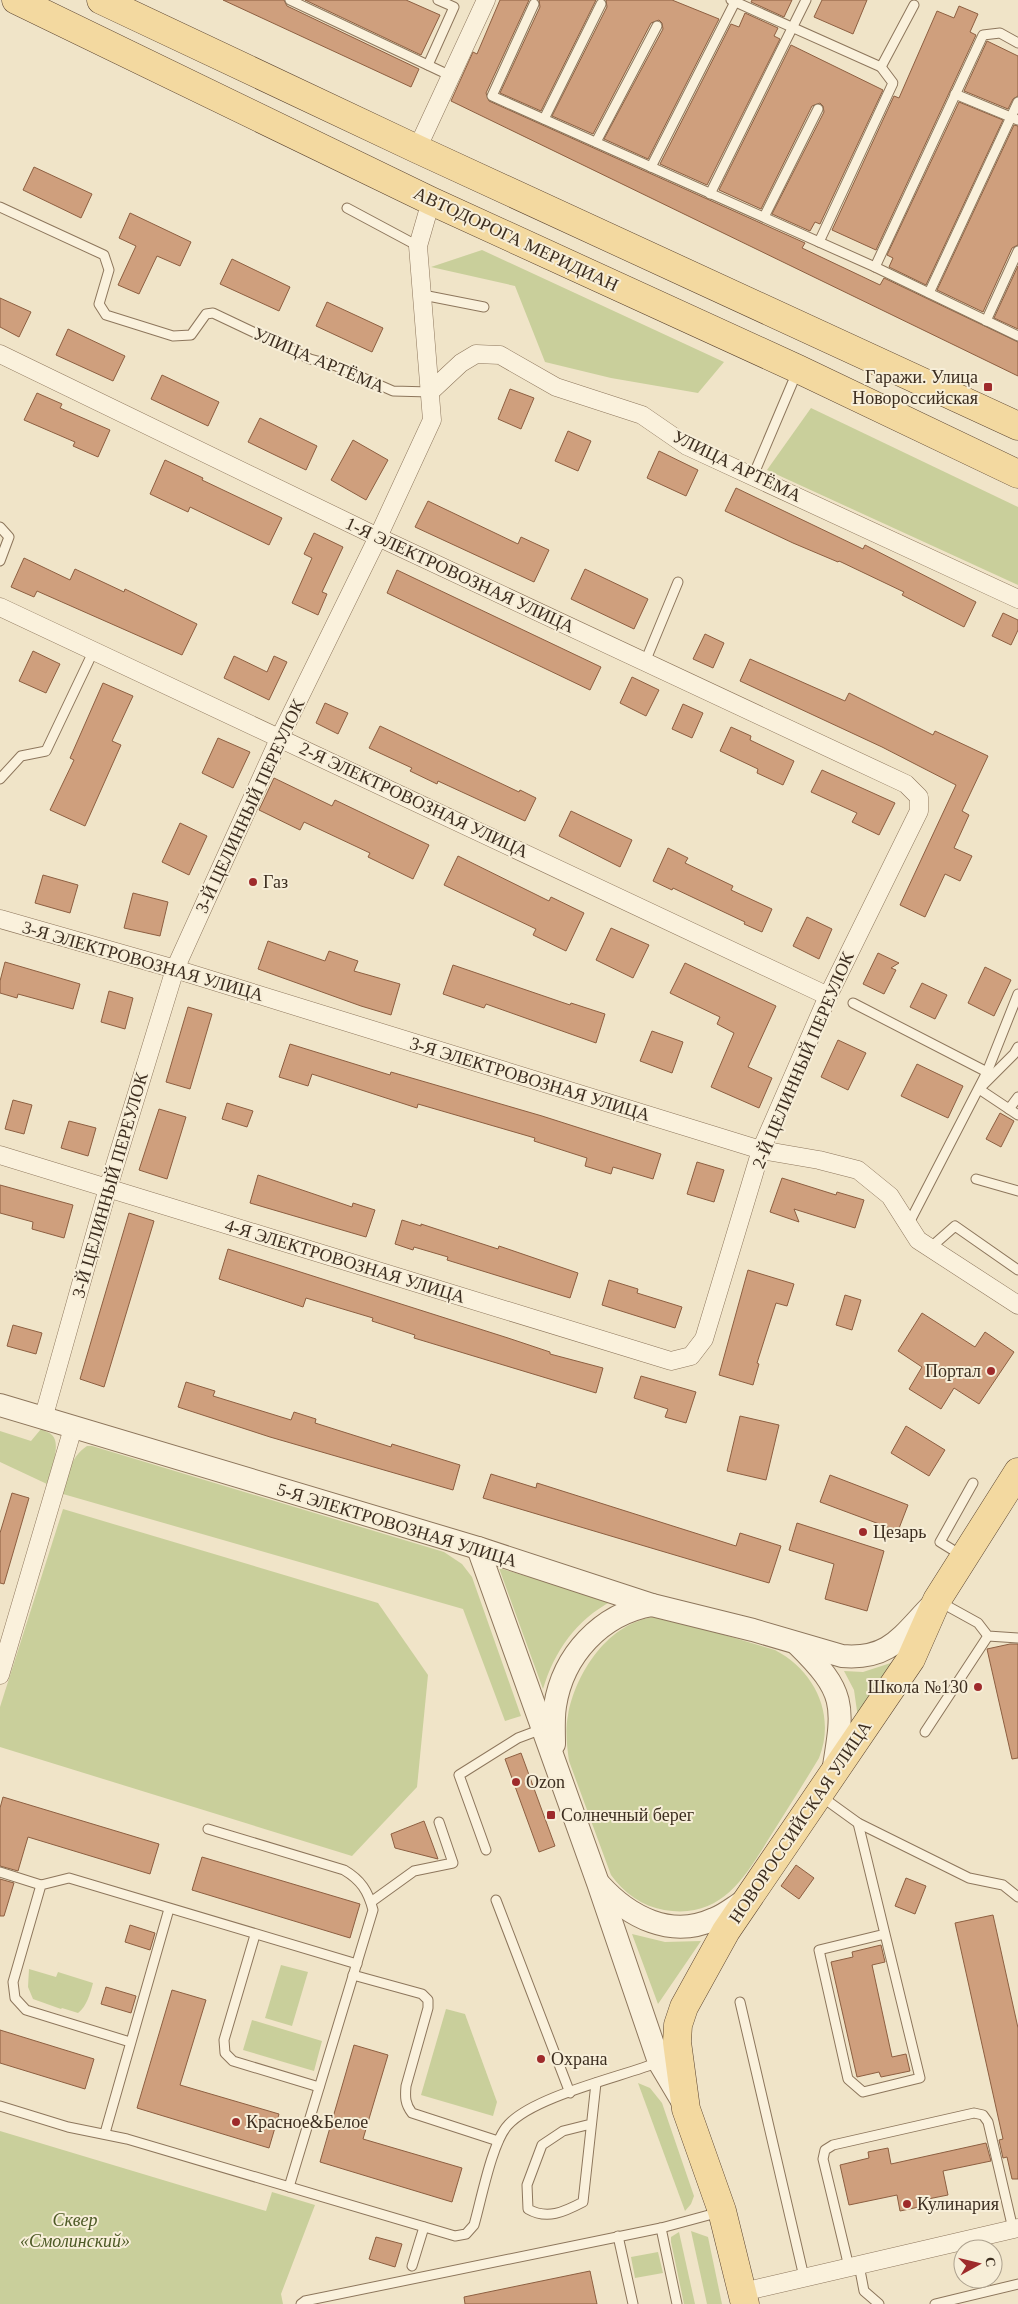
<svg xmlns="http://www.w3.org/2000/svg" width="1018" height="2304" font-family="Georgia,serif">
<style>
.green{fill:#c9cf9b}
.building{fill:#cf9f7d;stroke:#8d5f41}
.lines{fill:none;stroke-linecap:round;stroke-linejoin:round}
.service-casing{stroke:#8d765c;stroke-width:11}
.minor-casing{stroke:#8d765c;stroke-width:19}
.tertiary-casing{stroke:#8d765c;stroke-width:24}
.primary-casing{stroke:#5b4430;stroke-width:29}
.service{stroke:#faf1dc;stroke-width:9}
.minor{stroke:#faf1dc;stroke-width:18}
.tertiary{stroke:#faf1dc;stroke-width:22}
.primary{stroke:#f3d9a0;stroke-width:28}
.poi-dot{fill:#9e2a2b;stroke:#f7eed8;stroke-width:2}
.labels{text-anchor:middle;stroke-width:4;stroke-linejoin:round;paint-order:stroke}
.street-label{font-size:18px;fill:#3d2e20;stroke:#f7eed8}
.poi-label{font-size:18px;fill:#3d2e20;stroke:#f7eed8;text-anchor:start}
.park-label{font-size:18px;font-style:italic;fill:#4d5a26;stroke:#f7eed8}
</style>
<rect width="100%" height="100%" fill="#f0e4c8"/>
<g class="green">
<path d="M482,250L724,362L698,393L611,378L545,362L515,286L431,267Z"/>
<path d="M811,408L1018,507V585L767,470Z"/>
<path d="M41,1429C44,1431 49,1432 52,1435C62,1444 50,1473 47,1484L0,1462V1431L31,1441Z"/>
<path d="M87,1446H92L444,1552L462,1564L472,1577L521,1716L505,1721L463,1609L63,1494C68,1475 70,1457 87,1446Z"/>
<path d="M63,1509L378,1603L428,1675L417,1787L352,1856L0,1747V1707Z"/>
<path d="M499,1568L612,1601C577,1619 554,1651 543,1689Z"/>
<path d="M655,1617L671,1619L775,1650C815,1671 836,1715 819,1758C804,1783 788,1808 773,1832C746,1875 723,1920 664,1910C642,1906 624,1893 611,1875L569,1761C567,1746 565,1730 568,1715C576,1672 609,1622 655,1617Z"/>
<path d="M897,1661L858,1718L854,1690L844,1671L863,1672Z"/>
<path d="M632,1934L665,1942L701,1941L658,2004Z"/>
<path d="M281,1965L308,1972L292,2026L265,2018Z"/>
<path d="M29,1969L56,1977L58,1972L93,1983C90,1994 87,2006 78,2013L62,2008L61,2009L33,1999L28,1987Z"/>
<path d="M446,2009L465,2014L497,2102L493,2116L421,2095Z"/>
<path d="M252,2020L322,2041L314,2071L243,2050Z"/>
<path d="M638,2083L650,2088L662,2103L694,2196L691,2204L685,2211Z"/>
<path d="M0,2131L266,2211L272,2192L315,2205L281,2294L283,2304H0Z"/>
<path d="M691,2231L708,2237L722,2304H707Z"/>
<path d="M679,2232L695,2304H684L671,2242V2237Z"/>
<path d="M658,2252L663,2273L635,2278L631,2257Z"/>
</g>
<g class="building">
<path d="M223,0H284L287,6L419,69L411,87Z"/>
<path d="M305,0H406L440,15L421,55Z"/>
<path d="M500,0H529L486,93L489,101L805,243L802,248L880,285L884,278L1018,342V376L451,101L473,52L477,54Z"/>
<path d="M539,0H596L541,111L500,93L540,7Z"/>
<path d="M606,0H672L719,19L648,159L604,139L663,29L662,23L659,20L651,23L593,134L552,116L607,7Z"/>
<path d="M752,0H792L784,17L751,2Z"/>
<path d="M822,0H867L853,34L814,17Z"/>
<path d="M959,6L978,14L970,32L976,35L876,250L832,230L894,96L899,98L937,11L954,18Z"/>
<path d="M745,13L778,28L774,36L780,39L707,185L660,164L731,24L739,27Z"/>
<path d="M987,41L1018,56V96L1013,99L1008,109L964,91Z"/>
<path d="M791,45L883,90L820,224L815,222L810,231L772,214L824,112L823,106L820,103L812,106L761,209L719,190Z"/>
<path d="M959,102L1003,120L926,285L889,267L893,258L887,255Z"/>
<path d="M1014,125L1018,126V245L1012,248L983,312L937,290Z"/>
<path d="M34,167L92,194L81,218L23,190Z"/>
<path d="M130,213L191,242L180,266L157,256L139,294L118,285L136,246L119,238Z"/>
<path d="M232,259L290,287L279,311L220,284Z"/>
<path d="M1018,266V329L994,318Z"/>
<path d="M0,298L31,312L19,337L0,327Z"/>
<path d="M327,302L383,328L372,352L316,326Z"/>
<path d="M68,329L125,356L113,381L56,355Z"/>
<path d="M162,375L219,402L208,426L151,399Z"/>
<path d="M510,389L534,398L521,429L498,419Z"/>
<path d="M37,393L62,404L60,408L110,430L98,457L73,446L75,442L24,420Z"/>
<path d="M260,418L317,446L306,470L248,442Z"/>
<path d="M568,431L591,441L578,471L555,461Z"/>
<path d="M353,440L388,460L366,500L331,480Z"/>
<path d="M659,451L698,470L686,496L647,478Z"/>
<path d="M165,460L203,478L202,480L282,518L269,545L190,507L188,512L150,494Z"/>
<path d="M736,488L863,549L865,545L976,602L964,627L902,595L904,592L839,561L838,562L793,543L725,511Z"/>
<path d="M428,501L518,544L521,537L549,550L534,582L415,527Z"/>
<path d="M314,533L343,547L322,592L327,594L318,615L292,603L312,558L304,554Z"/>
<path d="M24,558L70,580L75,569L124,592L125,589L197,624L182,655L37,591L34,597L11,587Z"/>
<path d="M585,569L648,599L634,629L571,599Z"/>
<path d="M397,570L601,667L590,690L387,593Z"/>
<path d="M1003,613L1018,620V630L1011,645L992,636Z"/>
<path d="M705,634L724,643L713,668L693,659Z"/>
<path d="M33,651L60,664L46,693L19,681Z"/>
<path d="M234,656L267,672L274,656L287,662L269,700L224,678Z"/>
<path d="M750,659L845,701L849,693L933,735L935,731L988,756L962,811L969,815L954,848L972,856L960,881L945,874L925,917L900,905L956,785L882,747L740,681Z"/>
<path d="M632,677L659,690L646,716L620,703Z"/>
<path d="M103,683L133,696L112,741L121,745L85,826L50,810L74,760L70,758Z"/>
<path d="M325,703L348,713L338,734L316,723Z"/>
<path d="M683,704L703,713L692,738L672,729Z"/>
<path d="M380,726L519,792L520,790L536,798L525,821L438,781L437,784L410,771L412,768L369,748Z"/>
<path d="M731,727L751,736L750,740L794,761L783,785L757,773L758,769L720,751Z"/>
<path d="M218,738L250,752L233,788L202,773Z"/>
<path d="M822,770L895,803L879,835L852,822L857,813L811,792Z"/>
<path d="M274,778L332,806L335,800L429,845L413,879L368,857L370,853L304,822L300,830L259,810Z"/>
<path d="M571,811L632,840L620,867L559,836Z"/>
<path d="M180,823L207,836L189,875L162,862Z"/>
<path d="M668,848L688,858L685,863L733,886L731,890L772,909L762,932L744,924L745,922L673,888L672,890L653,881Z"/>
<path d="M458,856L549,901L551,897L584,913L566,951L533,935L536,929L444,885Z"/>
<path d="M43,875L78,885L70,913L35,903Z"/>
<path d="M133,893L168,902L160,936L124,928Z"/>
<path d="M807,917L832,929L819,959L793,946Z"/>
<path d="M611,928L649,945L633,978L596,960Z"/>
<path d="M268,941L325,961L329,951L358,961L354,971L400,984L391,1015L361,1006L258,969Z"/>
<path d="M878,953L899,963L891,968L896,970L884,994L863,984Z"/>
<path d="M5,962L80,984L73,1009L18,994L17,998L0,993V981Z"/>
<path d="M685,963L776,1006L748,1067L772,1078L759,1108L711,1087L734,1033L717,1024L720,1017L670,993Z"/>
<path d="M453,965L570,1005L571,1003L605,1014L596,1043L486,1004L484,1008L443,994Z"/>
<path d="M985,967L1011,980L994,1016L968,1003Z"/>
<path d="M922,983L947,995L935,1019L910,1007Z"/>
<path d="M109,991L133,998L125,1029L101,1022Z"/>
<path d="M188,1007L212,1014L190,1089L166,1082Z"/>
<path d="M652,1031L683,1042L672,1073L640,1061Z"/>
<path d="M838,1040L866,1053L848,1090L821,1077Z"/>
<path d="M290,1044L390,1075L391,1072L542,1116L661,1154L653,1179L613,1167L611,1174L585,1166L587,1158L534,1141L535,1138L418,1104L417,1108L312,1074L308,1086L279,1077Z"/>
<path d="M917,1064L963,1086L948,1118L901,1096Z"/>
<path d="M13,1100L32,1105L24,1134L5,1129Z"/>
<path d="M227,1103L253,1111L247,1127L222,1119Z"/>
<path d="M159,1109L186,1117L167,1179L139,1170Z"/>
<path d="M1000,1113L1014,1121L1001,1147L986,1139Z"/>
<path d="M69,1121L96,1128L88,1156L61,1148Z"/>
<path d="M697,1162L724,1170L714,1202L687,1194Z"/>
<path d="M258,1175L352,1207L353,1203L375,1210L366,1237L250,1203Z"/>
<path d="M782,1178L836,1195L837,1192L864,1200L855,1228L794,1209L799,1222L770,1212Z"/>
<path d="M0,1185L73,1205L64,1238L32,1229L33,1222L0,1213Z"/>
<path d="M129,1213L154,1221L104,1387L80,1379Z"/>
<path d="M402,1220L421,1226V1224L498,1249L499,1246L578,1273L570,1298L447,1260L448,1257L414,1247L413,1250L395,1244Z"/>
<path d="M228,1249L508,1338L550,1352V1354L603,1368L596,1393L414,1338L415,1335L372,1321L373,1318L306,1298L303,1307L219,1279Z"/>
<path d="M748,1270L794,1284L787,1306L776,1303L757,1363L759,1364L753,1385L719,1375Z"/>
<path d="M609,1280L638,1289L637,1293L682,1307L675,1328L602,1305Z"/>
<path d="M845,1295L861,1300L852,1330L836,1325Z"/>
<path d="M922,1313L975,1347L985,1332L1014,1352L979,1404L954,1388L941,1409L909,1389L922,1367L898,1351Z"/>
<path d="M13,1325L42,1333L36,1354L7,1346Z"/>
<path d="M641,1376L696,1392L686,1423L665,1417L668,1409L634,1398Z"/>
<path d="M186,1382L215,1391L213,1396L291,1420L294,1412L316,1419L315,1423L391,1447L392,1444L460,1465L453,1490L270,1437L178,1407Z"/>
<path d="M740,1416L779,1425L766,1480L727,1471Z"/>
<path d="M906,1426L945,1450L929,1476L891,1453Z"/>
<path d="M491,1474L536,1488L537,1483L736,1546L740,1533L781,1546L769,1583L483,1498Z"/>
<path d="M830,1475L908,1505L898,1531L820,1502Z"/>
<path d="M12,1493L29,1498L4,1584L0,1583V1533Z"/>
<path d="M797,1523L884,1551L867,1611L825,1599L834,1564L789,1550Z"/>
<path d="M1010,1644H1018V1758L1012,1759L987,1649Z"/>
<path d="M521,1753L555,1846L539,1852L505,1759Z"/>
<path d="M3,1797L159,1844L150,1874L28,1837L18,1871L0,1866V1808Z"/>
<path d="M424,1821L438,1859L395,1848L391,1834Z"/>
<path d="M202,1857L360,1904L350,1938L192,1890Z"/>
<path d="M796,1865L814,1878L799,1899L781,1886Z"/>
<path d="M906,1878L926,1886L915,1914L895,1906Z"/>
<path d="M0,1879L14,1883L4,1916H0Z"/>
<path d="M993,1915L1018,2028V2179H1012L1007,2157L1003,2158L999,2140L1003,2139L955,1923Z"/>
<path d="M130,1925L155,1933L150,1950L125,1942Z"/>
<path d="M881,1945L885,1962L872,1965L892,2057L906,2054L910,2071L881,2077L879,2072L857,2077L831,1962L853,1957L852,1952Z"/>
<path d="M106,1987L136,1996L131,2013L101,2004Z"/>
<path d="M172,1990L206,2000L180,2085L279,2114L269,2148L137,2108Z"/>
<path d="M0,2030L94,2059L85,2089L0,2063Z"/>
<path d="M354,2045L388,2055L363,2139L462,2168L452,2202L320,2162Z"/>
<path d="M986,2143L991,2161L943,2171L948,2195L918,2201L919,2207L900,2211L897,2195L849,2205L840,2165L869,2158L868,2152L888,2148L891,2164Z"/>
<path d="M376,2237L402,2244L395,2267L369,2259Z"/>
<path d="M590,2271L597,2304H465L464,2297Z"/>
</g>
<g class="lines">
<g class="service-casing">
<g id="service">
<path d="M290,0L451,76"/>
<path d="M731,0L881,67L914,5"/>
<path d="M534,4L492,96L875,267L1018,336"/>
<path d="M428,65L454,7L438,0"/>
<path d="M955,94L1018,120"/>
<path d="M544,119L601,4"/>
<path d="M596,142L657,26"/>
<path d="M651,167L736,0"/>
<path d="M710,194L806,0"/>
<path d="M0,207L104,255L109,270L99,304L106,315L173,336L191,335L206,314L213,313L310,359L336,366L393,391L430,392"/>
<path d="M347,208L418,246"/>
<path d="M764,217L818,109"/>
<path d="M819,242L893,83L881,67"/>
<path d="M875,267L983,35L1000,33L1018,43"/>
<path d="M929,293L1018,102"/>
<path d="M423,295L484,307"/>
<path d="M986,321L1018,251"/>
<path d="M753,476L797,372"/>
<path d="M0,527L9,537L0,561"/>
<path d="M645,662L678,582"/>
<path d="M0,779L21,756L46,751L94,650"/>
<path d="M853,1003L987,1072L908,1225"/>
<path d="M1018,1047L1014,1054L979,1089L1018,1115"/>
<path d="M987,1072L1018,994"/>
<path d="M1009,1109L1018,1097"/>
<path d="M976,1179L1018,1191"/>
<path d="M930,1248L955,1226L1018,1270"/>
<path d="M961,1555L940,1542L973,1483"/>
<path d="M940,1602L978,1623L988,1636L1018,1638"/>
<path d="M925,1732L988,1636"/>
<path d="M822,1797L858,1823L969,1878L1003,1885L1018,1897"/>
<path d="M858,1823L920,2078L863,2092L848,2079L819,1950L885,1934"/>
<path d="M208,1829L344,1870C361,1880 368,1891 373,1910L289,2187"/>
<path d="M486,1850L459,1775L518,1738L542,1729"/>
<path d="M0,1872L41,1885"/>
<path d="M496,1900L570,2093"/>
<path d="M371,1902L414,1871L453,1863L439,1822"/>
<path d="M255,1935L224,2040L225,2053L233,2061L319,2087"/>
<path d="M353,1975L422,1994L428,2000V2008L406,2086C405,2097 405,2104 412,2113L498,2141"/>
<path d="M740,2002L804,2277"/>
<path d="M130,2042L26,2010L15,1998L13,1982L41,1885L69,1878L357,1964"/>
<path d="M0,2106L68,2127L127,2139L455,2236L466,2234L474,2225C481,2201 492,2142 508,2125C534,2096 621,2077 659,2062"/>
<path d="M591,2124L563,2131L542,2145L527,2185L528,2209C547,2220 564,2212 583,2202L596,2083"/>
<path d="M105,2133L169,1909"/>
<path d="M661,2228L677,2304"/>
<path d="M618,2236L633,2304"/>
<path d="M859,2265L864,2291L879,2304"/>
<path d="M412,2266L424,2227"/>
<path d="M849,2267L823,2159L825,2150L833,2145L974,2113L983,2115L988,2122L1013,2229"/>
<path d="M301,2304L305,2301L661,2228L720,2212"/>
<path d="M935,2304L1018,2284"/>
</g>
</g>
<g class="minor-casing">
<g id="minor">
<path d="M417,149L486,0"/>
<path d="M0,354L378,537L906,784L919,797V811L828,996L761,1150L704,1339L691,1356L671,1361L0,1155"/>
<path d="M430,392L461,363L476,354L500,355L556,387L642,415L687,446L1018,599"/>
<path d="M0,607L828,996"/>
<path d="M0,919L175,969L761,1150L819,1160L858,1170L890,1196L918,1240L1018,1305"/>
<path d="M43,1419L108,1188L175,969L280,737L378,537L432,420L418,246L431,201"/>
<path d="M0,1675L73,1428"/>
<path d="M743,2292L1018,2228"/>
</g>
</g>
<g class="tertiary-casing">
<g id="tertiary">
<path d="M0,1405L478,1548L652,1605L753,1630L842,1656C889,1660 901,1637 931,1606"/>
<path d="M478,1548L598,1883L659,2062L684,2104"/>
<path d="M797,1644C847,1693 844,1705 833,1772"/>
<path d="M554,1744C554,1732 553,1719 555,1706C563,1655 601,1614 652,1605"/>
<path d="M600,1885C629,1917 671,1939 714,1919C725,1915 734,1907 744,1901"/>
</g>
</g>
<g class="primary-casing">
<g id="primary">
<path d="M16,0L431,201L798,369L1018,474"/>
<path d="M101,0L417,149L1018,426"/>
<path d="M745,2304L722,2211L686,2109L677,2042L678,2025L684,2007L726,1931L911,1659L937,1600L1018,1472"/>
</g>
</g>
<use href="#service" class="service"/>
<use href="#minor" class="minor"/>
<use href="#tertiary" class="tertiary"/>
<use href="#primary" class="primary"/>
</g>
<g class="poi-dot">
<rect x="983" y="382" width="10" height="10" rx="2.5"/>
<circle cx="253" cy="882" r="5"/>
<circle cx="991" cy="1371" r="5"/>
<circle cx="863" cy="1532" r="5"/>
<circle cx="978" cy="1687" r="5"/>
<circle cx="516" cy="1782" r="5"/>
<rect x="546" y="1810" width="10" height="10" rx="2.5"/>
<circle cx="541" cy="2059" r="5"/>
<circle cx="236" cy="2122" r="5"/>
<circle cx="907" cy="2204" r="5"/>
</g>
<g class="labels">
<g class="street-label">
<text transform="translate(516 239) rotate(25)" y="6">АВТОДОРОГА МЕРИДИАН</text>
<text transform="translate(319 360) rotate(23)" y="6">УЛИЦА АРТЁМА</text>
<text transform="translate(737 466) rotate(26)" y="6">УЛИЦА АРТЁМА</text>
<text transform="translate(460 575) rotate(25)" y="6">1-Я ЭЛЕКТРОВОЗНАЯ УЛИЦА</text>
<text transform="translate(414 800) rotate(25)" y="6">2-Я ЭЛЕКТРОВОЗНАЯ УЛИЦА</text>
<text transform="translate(250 806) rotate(-65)" y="6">3-Й ЦЕЛИННЫЙ ПЕРЕУЛОК</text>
<text transform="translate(143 961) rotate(16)" y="6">3-Я ЭЛЕКТРОВОЗНАЯ УЛИЦА</text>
<text transform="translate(803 1060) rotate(-67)" y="6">2-Й ЦЕЛИННЫЙ ПЕРЕУЛОК</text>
<text transform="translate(530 1079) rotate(17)" y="6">3-Я ЭЛЕКТРОВОЗНАЯ УЛИЦА</text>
<text transform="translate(110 1185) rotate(-74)" y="6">3-Й ЦЕЛИННЫЙ ПЕРЕУЛОК</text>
<text transform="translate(345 1261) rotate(17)" y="6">4-Я ЭЛЕКТРОВОЗНАЯ УЛИЦА</text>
<text transform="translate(397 1525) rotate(17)" y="6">5-Я ЭЛЕКТРОВОЗНАЯ УЛИЦА</text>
<text transform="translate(800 1822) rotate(-56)" y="6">НОВОРОССИЙСКАЯ УЛИЦА</text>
</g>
<g class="poi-label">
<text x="978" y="383" text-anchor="end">Гаражи. Улица<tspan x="978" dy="21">Новороссийская</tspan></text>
<text x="263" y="888">Газ</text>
<text x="981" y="1377" text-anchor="end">Портал</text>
<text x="873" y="1538">Цезарь</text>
<text x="968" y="1693" text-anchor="end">Школа №130</text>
<text x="526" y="1788">Ozon</text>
<text x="561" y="1821">Солнечный берег</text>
<text x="551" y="2065">Охрана</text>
<text x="246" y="2128">Красное&amp;Белое</text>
<text x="917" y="2210">Кулинария</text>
</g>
<g class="park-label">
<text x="75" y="2226">Сквер<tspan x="75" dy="21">«Смолинский»</tspan></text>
</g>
</g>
<g transform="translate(978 2264) rotate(82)"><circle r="24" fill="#f7eed8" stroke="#ada18e"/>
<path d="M0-4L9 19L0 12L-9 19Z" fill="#9e2a2b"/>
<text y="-8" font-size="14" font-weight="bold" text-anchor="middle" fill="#3d2e20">С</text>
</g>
</svg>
